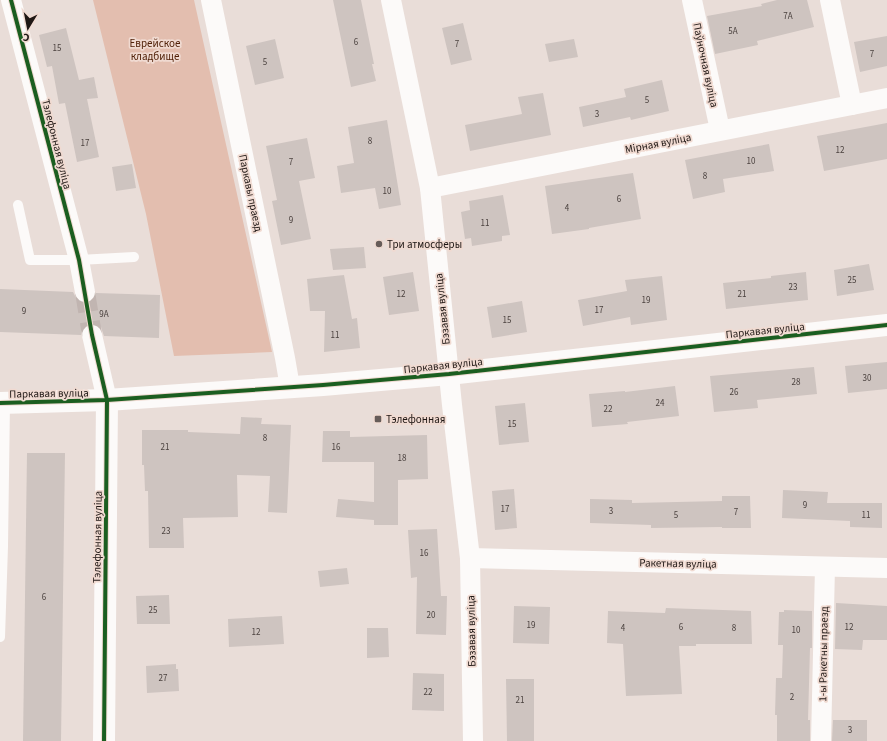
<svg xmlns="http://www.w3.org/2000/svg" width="887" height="741" font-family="'Source Sans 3',sans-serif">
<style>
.green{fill:#e3beaf}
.building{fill:#cec4c0}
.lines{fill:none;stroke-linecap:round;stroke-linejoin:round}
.street-tunnel{stroke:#c1b5b1;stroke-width:20;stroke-dasharray:20 10;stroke-linecap:butt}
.lane{stroke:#fcfaf9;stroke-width:10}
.street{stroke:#fcfaf9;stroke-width:20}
.secondary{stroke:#fcfaf9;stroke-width:22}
.cycleway-casing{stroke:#f0dad1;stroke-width:6}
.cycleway{stroke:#1b5e20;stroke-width:4}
.poi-dot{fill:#665c59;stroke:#f0dad1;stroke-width:1.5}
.labels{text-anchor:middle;stroke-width:3.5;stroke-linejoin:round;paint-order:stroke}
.number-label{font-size:9px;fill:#4b423f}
.park-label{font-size:11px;fill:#512108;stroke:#f0dad1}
.street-label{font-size:11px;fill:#1f1714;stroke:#f0dad1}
.poi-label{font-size:11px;fill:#1f1714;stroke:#f0dad1;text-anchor:start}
</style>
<rect width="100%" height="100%" fill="#e9ddd8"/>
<path class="green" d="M93,0H194L272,352L174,356L146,214Z"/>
<g class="building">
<path d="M333,0H361L374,64H372L376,81L351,87Z"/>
<path d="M777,0H807L814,27L757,41L758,45L715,54L707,16L762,6L761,4Z"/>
<path d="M463,23L472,60L451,65L442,28Z"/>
<path d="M66,28L79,80L94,77L98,98L87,99L99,157L77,162L65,103L59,104L52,66L47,67L39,35Z"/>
<path d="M887,36V66L860,72L854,42Z"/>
<path d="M275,39L284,78L255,85L246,46Z"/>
<path d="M574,39L578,57L549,62L545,44Z"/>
<path d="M662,80L669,111L631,120L630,117L583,127L579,107L626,97L624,89Z"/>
<path d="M543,93L551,135L470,151L465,125L522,114L518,97Z"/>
<path d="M387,120L401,205L379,209L375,188L341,193L337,166L354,163L348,127Z"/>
<path d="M887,123V159L824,171L817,136Z"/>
<path d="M307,138L315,178L299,181L311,239L281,245L272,201L277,200L266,146Z"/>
<path d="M769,144L774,171L723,179L725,192L693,199L685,160Z"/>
<path d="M132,164L136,188L116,191L112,167Z"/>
<path d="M633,173L641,219L589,228V229L552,234L545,186Z"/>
<path d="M503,195L510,235L502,236V241L472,246L471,238L465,239L461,212L470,210L469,201Z"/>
<path d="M364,247L366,268L333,270L330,249Z"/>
<path d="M869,264L874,290L837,296L834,270Z"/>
<path d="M413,272L419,311L389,315L383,277Z"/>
<path d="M806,272L808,300L726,309L723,283L771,278V276Z"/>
<path d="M344,275L352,319L357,318L360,348L324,352L325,311H310L307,279Z"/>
<path d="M662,276L667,320L631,325L630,317L583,326L578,300L627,291L625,280Z"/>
<path d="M0,289L73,292L77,300L82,303H87L93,300L96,293L160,295L159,338L104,336L101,327L95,324H89L84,326L81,331V335L0,332Z"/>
<path d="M522,301L527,332L492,338L487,307Z"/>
<path d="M887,362V389L848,393L845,366Z"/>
<path d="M814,367L817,394L757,400L758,408L714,412L710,376Z"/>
<path d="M675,386L679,416L627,422L628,424L592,427L589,394L625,391V392Z"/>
<path d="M525,403L529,442L499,445L495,406Z"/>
<path d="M241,417L262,418L261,424L291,425L287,513L268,512L270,476L237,475L238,517L183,518L184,548H149L148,491H145L144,465H142V430H188V432L240,434Z"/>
<path d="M323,431H350V437L427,435L428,479L398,480V525H374V520L336,517L338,499L374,502V462H322Z"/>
<path d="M27,453H65L61,741H23Z"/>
<path d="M514,489L517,528L495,530L492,491Z"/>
<path d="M783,490L828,492L827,503H882V528L850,527V521L782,518Z"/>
<path d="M722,496H750L751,528H722V527L651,528V525L590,523V499L632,500V503L722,501Z"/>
<path d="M437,529L441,596H447L446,635L416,634L417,577L411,578L408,530Z"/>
<path d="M347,568L349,584L320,587L318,571Z"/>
<path d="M169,595L170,624H137L136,596Z"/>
<path d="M836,603L887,606V640H863L862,650L835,649Z"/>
<path d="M514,606L550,607L549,644L513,643Z"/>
<path d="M666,608L751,611L752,644H696V646H679L682,694L626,696L623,644L607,643L608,611L665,613Z"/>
<path d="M784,610L812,611V648H810L808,720H810V741H777V715H775L776,678H782L783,645H778L779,612H784Z"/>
<path d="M282,616L284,644L229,647L228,619Z"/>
<path d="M367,628H388L389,657L367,658Z"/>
<path d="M176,664V669H178L179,691L147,693L146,666Z"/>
<path d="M413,673L444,674V711L412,710Z"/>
<path d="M506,679H534V741H507Z"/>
<path d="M833,720H867V741H832Z"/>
</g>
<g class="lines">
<path class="street-tunnel" d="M85,292L92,335"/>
<g class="lane">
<path d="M18,205L30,260H79L134,257"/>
<path d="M0,637L3,546L5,403"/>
</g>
<g class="street">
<path d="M11,0L79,260L85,292"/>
<path d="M211,0L285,358L290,387"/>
<path d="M391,0L430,188L452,405L470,558L473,741"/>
<path d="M692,0L720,130"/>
<path d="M830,0L852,105"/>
<path d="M430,188L887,98"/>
<path d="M92,335L107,400"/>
<path d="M470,558L887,568"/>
<path d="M821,741L825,567"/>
</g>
<g class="secondary">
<path d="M0,403L107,400L323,385L449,374L887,325"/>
<path d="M104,741L107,400"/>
</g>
<g class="cycleway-casing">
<g id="cycleway">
<path d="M11,0L79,260L92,335L107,400L104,741"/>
<path d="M0,403L107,400L323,385L449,374L887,325"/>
</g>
</g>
<use href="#cycleway" class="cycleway"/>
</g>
<g class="poi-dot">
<circle cx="379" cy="244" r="4"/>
<rect x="374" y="415" width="8" height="8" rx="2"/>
</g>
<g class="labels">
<g class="number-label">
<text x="788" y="19">7А</text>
<text x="733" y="34">5А</text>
<text x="356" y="45">6</text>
<text x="457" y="47">7</text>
<text x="57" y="51">15</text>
<text x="872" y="57">7</text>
<text x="265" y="65">5</text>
<text x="647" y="103">5</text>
<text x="597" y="117">3</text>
<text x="370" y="144">8</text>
<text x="85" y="146">17</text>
<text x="840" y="153">12</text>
<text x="751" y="164">10</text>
<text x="291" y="165">7</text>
<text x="705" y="179">8</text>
<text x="387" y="194">10</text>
<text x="619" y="202">6</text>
<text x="567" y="211">4</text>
<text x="291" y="223">9</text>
<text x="485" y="226">11</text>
<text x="852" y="283">25</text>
<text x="793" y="290">23</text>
<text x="401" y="297">12</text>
<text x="742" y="297">21</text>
<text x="646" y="303">19</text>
<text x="599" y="313">17</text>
<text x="24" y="314">9</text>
<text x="104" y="317">9А</text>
<text x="507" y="323">15</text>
<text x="335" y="338">11</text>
<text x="867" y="381">30</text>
<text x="796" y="385">28</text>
<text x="734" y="395">26</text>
<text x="660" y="406">24</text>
<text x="608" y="412">22</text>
<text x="512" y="427">15</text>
<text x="265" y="441">8</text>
<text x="165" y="450">21</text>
<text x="336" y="450">16</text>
<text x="402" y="461">18</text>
<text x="805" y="508">9</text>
<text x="505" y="512">17</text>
<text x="611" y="514">3</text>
<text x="736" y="515">7</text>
<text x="676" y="518">5</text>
<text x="866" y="518">11</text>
<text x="166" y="534">23</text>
<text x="424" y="556">16</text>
<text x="44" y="600">6</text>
<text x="153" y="613">25</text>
<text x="431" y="618">20</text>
<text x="531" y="628">19</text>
<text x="681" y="630">6</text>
<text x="849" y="630">12</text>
<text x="623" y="631">4</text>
<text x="734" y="631">8</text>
<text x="796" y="633">10</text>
<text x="256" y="635">12</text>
<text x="163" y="681">27</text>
<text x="428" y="695">22</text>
<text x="792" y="700">2</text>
<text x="520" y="703">21</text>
<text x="850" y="733">3</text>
</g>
<g class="park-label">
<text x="155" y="47">Еврейское<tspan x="155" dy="13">кладбище</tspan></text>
</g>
<g class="street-label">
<text transform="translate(706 65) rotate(78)" y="4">Паўночная вуліца</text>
<text transform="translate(658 143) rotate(-11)" y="4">Мірная вуліца</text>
<text transform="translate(57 144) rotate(76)" y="4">Тэлефонная вуліца</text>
<text transform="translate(251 193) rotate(78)" y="4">Паркавы праезд</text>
<text transform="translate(442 309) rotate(-96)" y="4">Бэзавая вуліца</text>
<text transform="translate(765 330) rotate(-6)" y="4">Паркавая вуліца</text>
<text transform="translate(443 365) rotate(-6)" y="4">Паркавая вуліца</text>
<text transform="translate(49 393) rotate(-1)" y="4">Паркавая вуліца</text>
<text transform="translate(97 537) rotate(-89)" y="4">Тэлефонная вуліца</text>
<text transform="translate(678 563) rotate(1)" y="4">Ракетная вуліца</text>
<text transform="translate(471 631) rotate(-91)" y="4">Бэзавая вуліца</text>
<text transform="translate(823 654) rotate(-89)" y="4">1-ы Ракетны праезд</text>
</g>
<g class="poi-label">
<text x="387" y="248">Три атмосферы</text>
<text x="386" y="423">Тэлефонная</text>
</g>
</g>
<g transform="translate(28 28) rotate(190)" stroke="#f0dad1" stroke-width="3" paint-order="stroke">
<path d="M0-3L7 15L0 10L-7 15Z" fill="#1f1714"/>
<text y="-6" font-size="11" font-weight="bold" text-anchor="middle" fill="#1f1714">С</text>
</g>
</svg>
